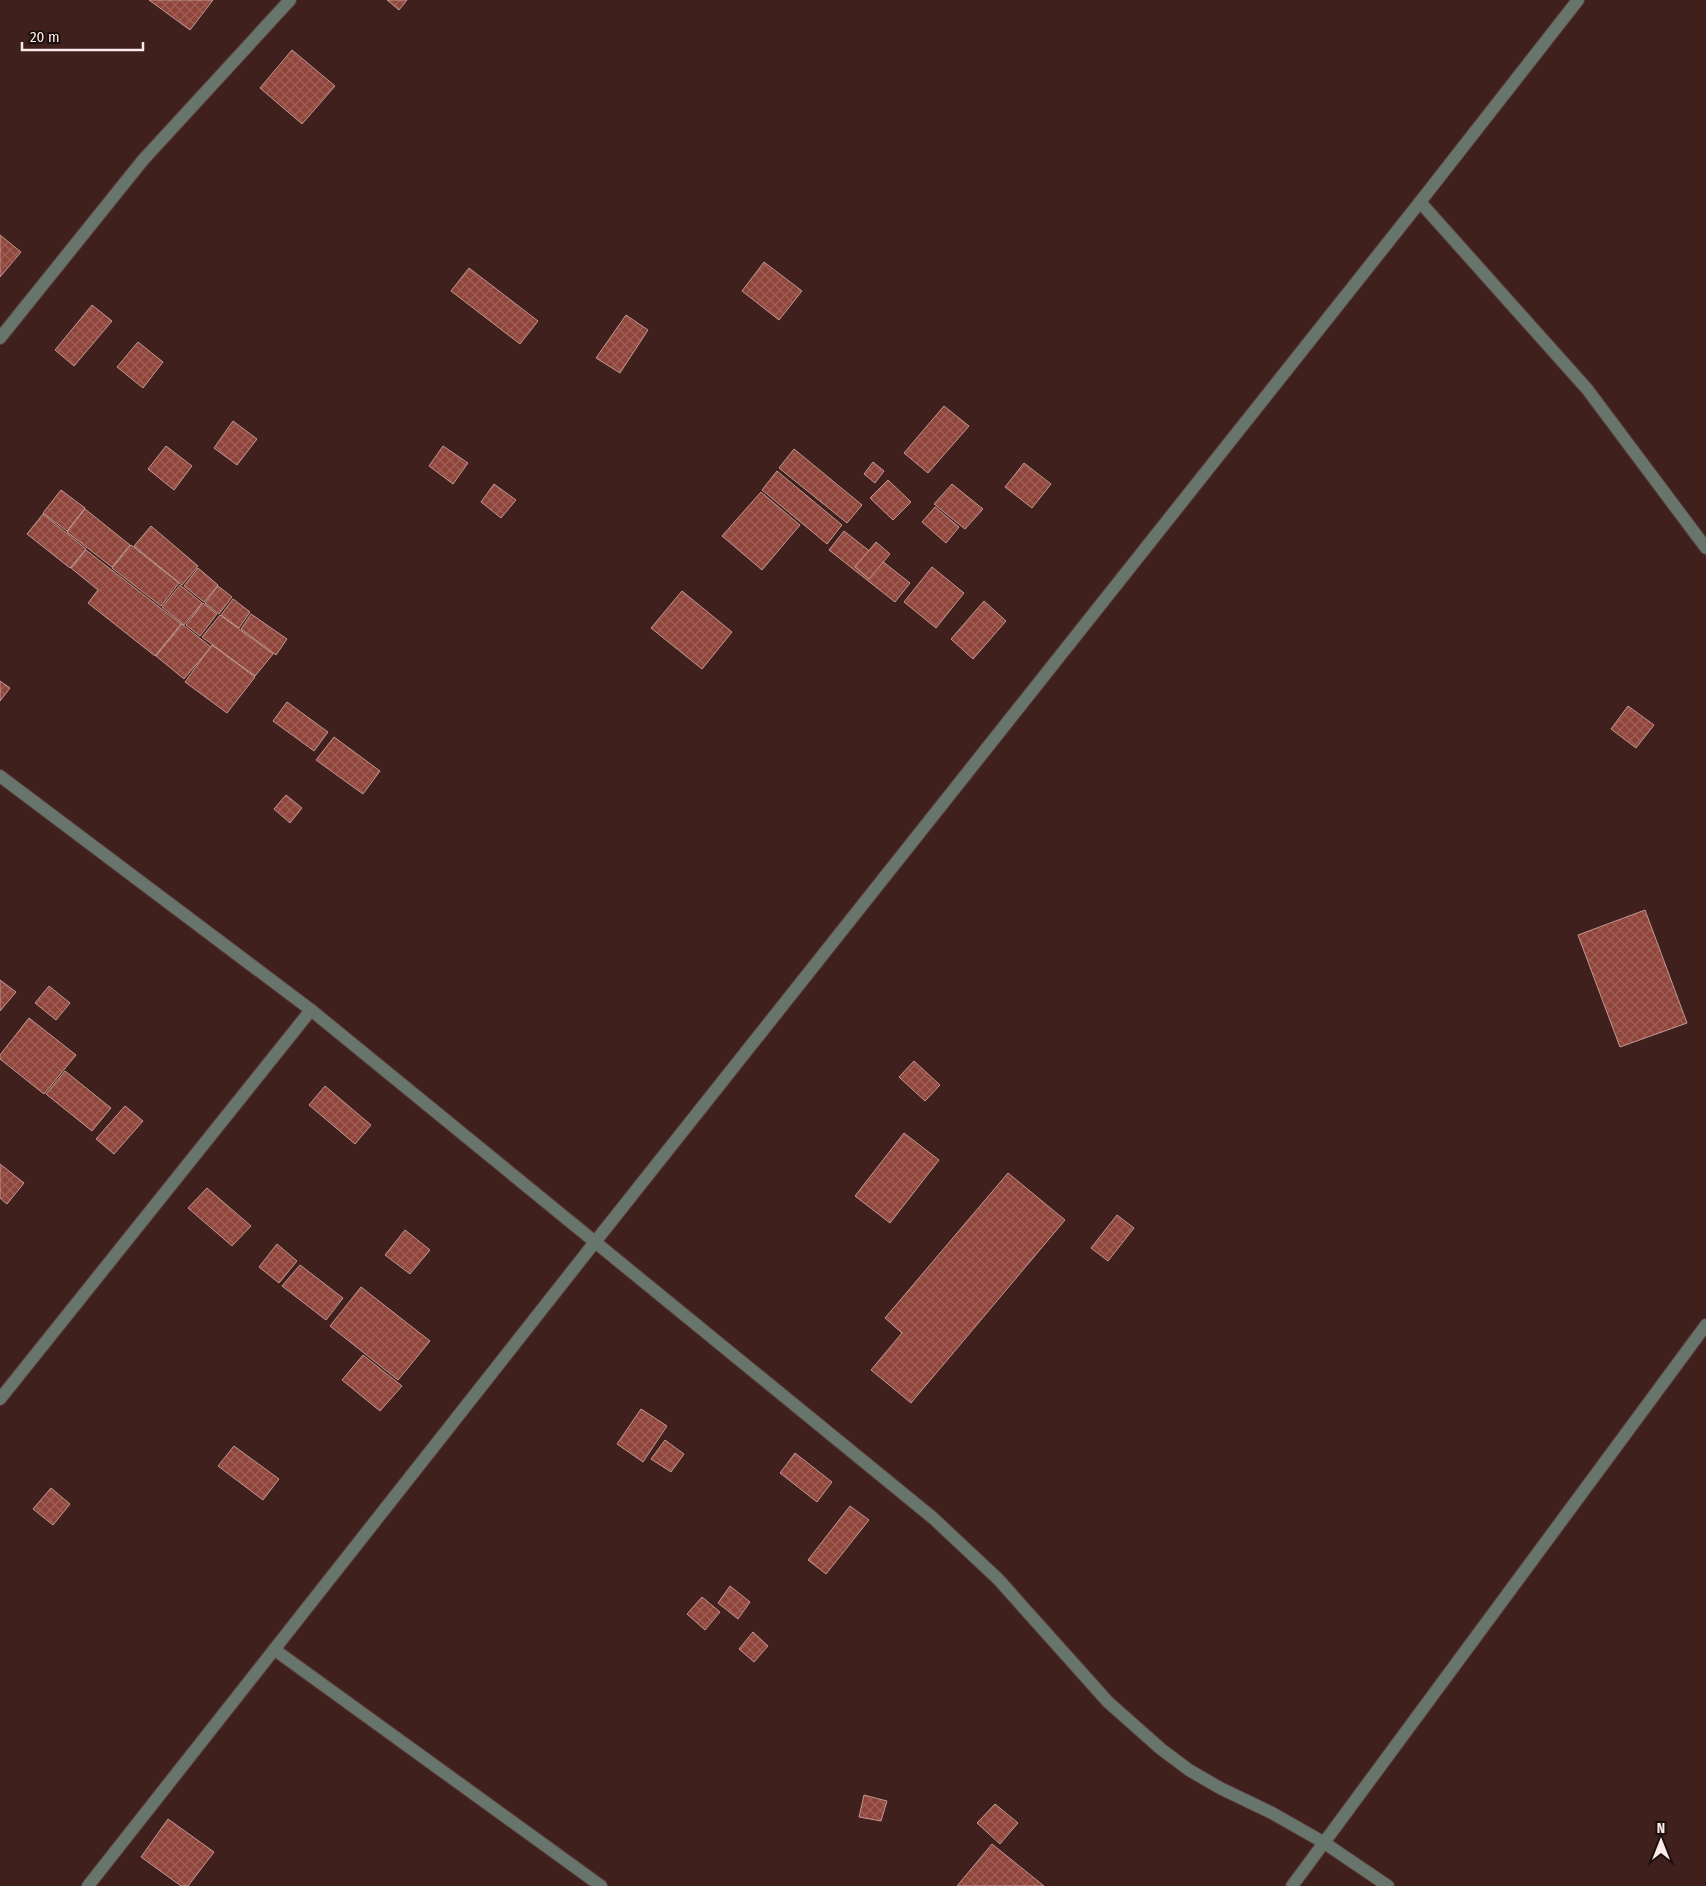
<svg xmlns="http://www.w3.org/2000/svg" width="1706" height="1886" font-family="'Fira Sans Condensed',sans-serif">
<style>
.building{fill:url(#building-cross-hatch);stroke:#c09892}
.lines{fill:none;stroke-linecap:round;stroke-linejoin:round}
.minor-casing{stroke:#5a3c39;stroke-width:14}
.minor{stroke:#67756c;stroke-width:12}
</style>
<defs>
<pattern id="building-cross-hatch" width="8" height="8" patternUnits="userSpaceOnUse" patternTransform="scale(1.25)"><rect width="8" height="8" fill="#8f453b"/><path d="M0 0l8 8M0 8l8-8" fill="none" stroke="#a06057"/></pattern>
</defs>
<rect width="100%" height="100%" fill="#3f201c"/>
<g class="building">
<path d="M149,0H213L190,30Z"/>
<path d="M387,0H407L399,10Z"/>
<path d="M292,50L335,86L302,124L260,88Z"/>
<path d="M0,235L21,252L0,277Z"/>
<path d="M764,262L802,291L779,320L742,291Z"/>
<path d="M469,268L538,321L520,344L451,291Z"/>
<path d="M92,305L112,321L74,366L55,350Z"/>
<path d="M626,315L648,330L620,373L596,358Z"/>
<path d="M138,342L163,362L143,388L117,367Z"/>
<path d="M944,406L969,426L928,473L904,453Z"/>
<path d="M233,421L257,439L237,465L214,448Z"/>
<path d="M166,446L192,466L174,490L148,469Z"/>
<path d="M443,446L468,463L453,484L429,466Z"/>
<path d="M794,449L862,505L847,523L779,468Z"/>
<path d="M873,462L884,471L875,483L864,474Z"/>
<path d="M1024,463L1051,484L1032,508L1005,487Z"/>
<path d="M777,471L842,525L827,544L762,490Z"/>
<path d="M888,480L911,502L893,520L870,498Z"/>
<path d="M494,484L516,500L501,518L481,502Z"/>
<path d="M952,484L983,509L965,529L934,504Z"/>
<path d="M61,490L85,508L67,531L43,513Z"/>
<path d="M761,492L800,525L762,570L722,536Z"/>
<path d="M935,507L959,527L946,543L922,522Z"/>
<path d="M85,509L130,545L112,567L67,532Z"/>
<path d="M43,514L86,549L70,568L27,534Z"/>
<path d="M151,526L198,566L182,585L134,546Z"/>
<path d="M844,531L910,583L895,602L829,550Z"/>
<path d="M876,542L890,554L869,579L855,567Z"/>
<path d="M131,545L179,583L161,606L112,568Z"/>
<path d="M86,550L181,624L155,656L88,603L98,590L71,568Z"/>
<path d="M932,567L964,593L936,628L904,602Z"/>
<path d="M198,568L218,585L204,602L184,586Z"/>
<path d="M180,585L202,603L184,625L162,607Z"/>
<path d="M218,586L232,597L219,614L205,603Z"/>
<path d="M682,591L732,632L702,669L651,628Z"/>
<path d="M233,599L250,612L239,628L221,615Z"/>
<path d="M984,601L1006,621L973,659L951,639Z"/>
<path d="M203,603L217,614L200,636L186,625Z"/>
<path d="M251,614L287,639L276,655L241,629Z"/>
<path d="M220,615L273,654L255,676L202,637Z"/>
<path d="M182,624L211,647L184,679L156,656Z"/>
<path d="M212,645L255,677L227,713L185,682Z"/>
<path d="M0,681L10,688L0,701Z"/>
<path d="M287,702L328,732L314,751L273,721Z"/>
<path d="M1628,706L1654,725L1636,748L1611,729Z"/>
<path d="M334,737L380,771L363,794L316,760Z"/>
<path d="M286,795L302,808L290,823L274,809Z"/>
<path d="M1645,910L1687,1023L1620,1047L1578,935Z"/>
<path d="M0,980L16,992L0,1011Z"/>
<path d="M49,986L70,1003L56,1020L35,1003Z"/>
<path d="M29,1018L76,1055L44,1094L0,1059V1055Z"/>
<path d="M914,1061L940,1085L925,1101L899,1077Z"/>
<path d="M65,1071L111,1108L92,1131L46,1094Z"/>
<path d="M325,1086L371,1125L355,1144L309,1105Z"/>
<path d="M125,1106L143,1121L114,1154L96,1139Z"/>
<path d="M904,1133L939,1160L890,1223L855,1196Z"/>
<path d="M0,1164L24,1183L7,1204L0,1198Z"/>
<path d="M1008,1173L1065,1220L911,1403L871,1370L902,1333L885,1318Z"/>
<path d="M207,1188L251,1226L232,1246L188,1208Z"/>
<path d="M1117,1215L1134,1228L1108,1261L1091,1248Z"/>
<path d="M405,1230L430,1250L410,1274L385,1255Z"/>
<path d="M277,1244L297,1261L279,1283L259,1267Z"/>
<path d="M300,1265L343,1298L326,1320L282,1286Z"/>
<path d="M361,1287L430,1341L398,1380L330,1326Z"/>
<path d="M363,1355L402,1386L380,1411L342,1380Z"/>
<path d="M641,1409L667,1426L643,1462L617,1444Z"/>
<path d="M665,1440L684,1454L671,1472L651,1459Z"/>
<path d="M234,1446L279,1479L263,1500L218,1466Z"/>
<path d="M795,1453L832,1482L817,1502L780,1473Z"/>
<path d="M51,1488L70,1504L53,1525L33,1509Z"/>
<path d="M850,1506L869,1520L826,1574L808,1560Z"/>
<path d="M730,1586L750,1602L738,1619L718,1603Z"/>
<path d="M702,1597L720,1612L705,1630L687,1614Z"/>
<path d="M753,1632L768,1646L754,1662L739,1649Z"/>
<path d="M864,1795L887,1801L881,1821L859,1817Z"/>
<path d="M995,1804L1018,1823L1000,1844L977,1823Z"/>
<path d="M168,1819L214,1852L188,1886H181L141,1857Z"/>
<path d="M992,1844L1044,1886H957Z"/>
</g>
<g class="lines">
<g class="minor-casing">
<g id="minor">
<path d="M1420,202L1587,389L1706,548"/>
<path d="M0,338L143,160L290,0"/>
<path d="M0,776L311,1010L933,1518L998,1579L1108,1702L1161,1749L1189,1770L1220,1788L1272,1813L1323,1842L1388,1886"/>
<path d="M0,1399L311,1010"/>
<path d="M275,1650L601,1886"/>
<path d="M88,1886L595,1242L1420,202L1578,0"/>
<path d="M1292,1886L1706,1325"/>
</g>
</g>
<use href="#minor" class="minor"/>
</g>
<g transform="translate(1661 1841)" stroke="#1d0f0c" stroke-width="4" paint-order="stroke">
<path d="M0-4L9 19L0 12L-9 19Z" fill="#fdebe9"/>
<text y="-8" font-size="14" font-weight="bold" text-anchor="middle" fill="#fdebe9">N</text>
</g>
<path d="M22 42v8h121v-8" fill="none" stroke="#fdebe9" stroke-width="2.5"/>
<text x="30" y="42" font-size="15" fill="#fdebe9" stroke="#1d0f0c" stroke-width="4" paint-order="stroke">20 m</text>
</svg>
